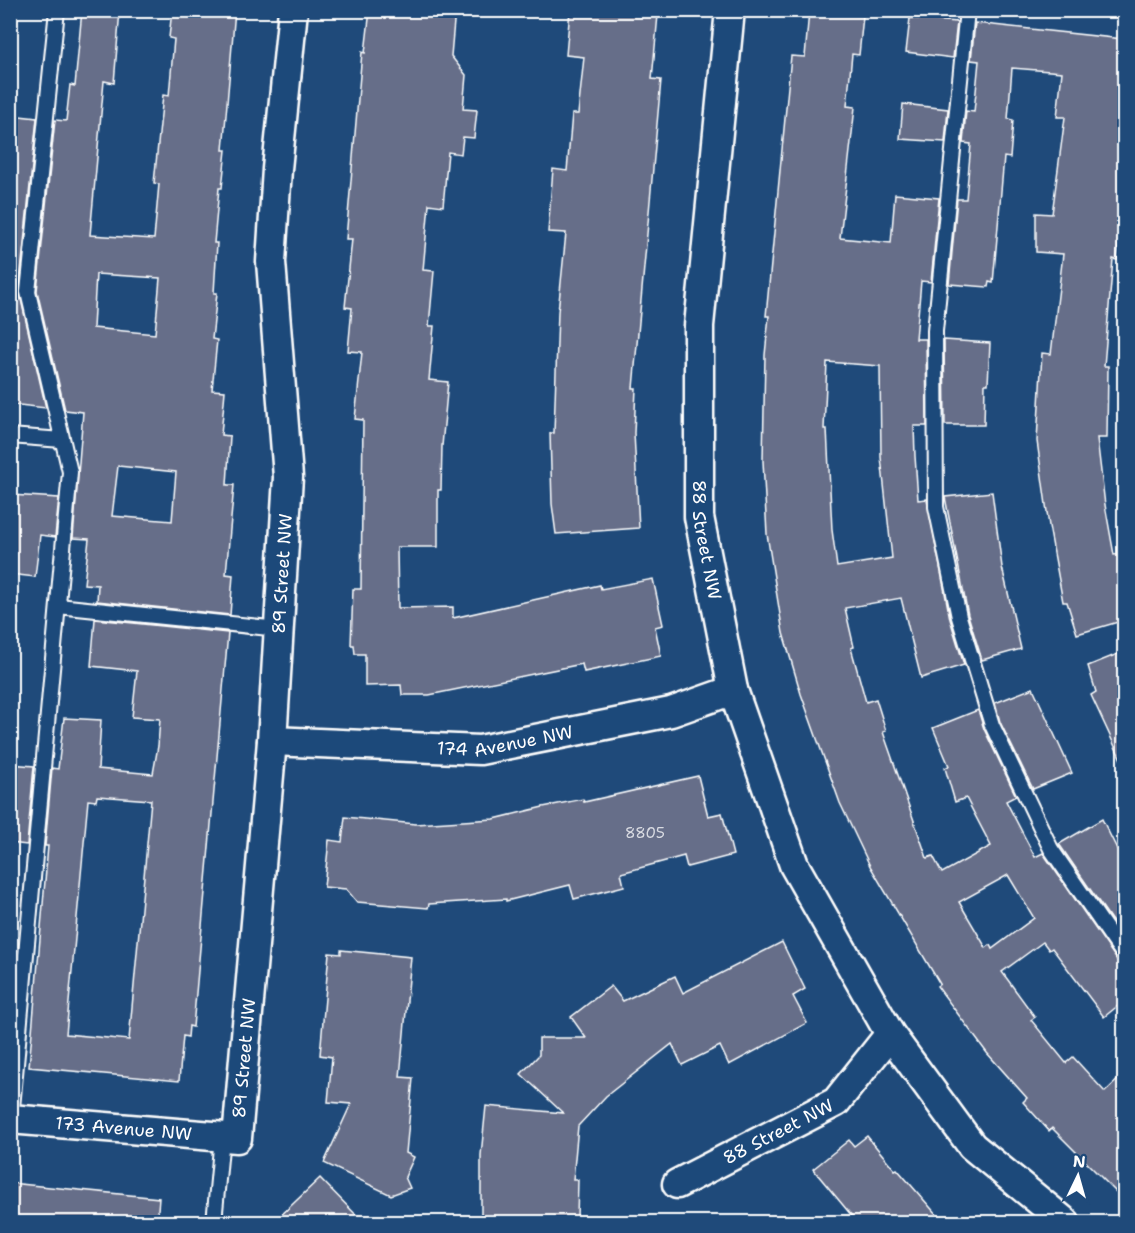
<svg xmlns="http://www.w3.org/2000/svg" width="1135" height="1233" font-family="'Shantell Sans',sans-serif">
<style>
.building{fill:#666e89;stroke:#fff;stroke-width:1.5;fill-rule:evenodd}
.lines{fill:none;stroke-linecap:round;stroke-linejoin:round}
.lane-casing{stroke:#fff;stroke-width:18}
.street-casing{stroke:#fff;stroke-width:33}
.lane{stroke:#1f4a7a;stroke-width:14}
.street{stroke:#1f4a7a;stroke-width:28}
.labels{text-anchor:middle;stroke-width:4.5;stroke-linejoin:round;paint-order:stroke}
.number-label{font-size:15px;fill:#d9dbe2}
.street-label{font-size:18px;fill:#fff;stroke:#1f4a7a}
</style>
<rect width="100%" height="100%" fill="#1f4a7a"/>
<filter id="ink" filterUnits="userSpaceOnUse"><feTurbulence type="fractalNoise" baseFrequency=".0167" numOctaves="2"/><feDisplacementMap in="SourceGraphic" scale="12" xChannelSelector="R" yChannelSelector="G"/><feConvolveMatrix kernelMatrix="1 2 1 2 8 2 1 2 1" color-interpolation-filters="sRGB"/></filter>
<g filter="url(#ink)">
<g class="building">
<path d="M82,10H120L114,83L104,81L90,235L154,239L159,184L154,183L158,144L163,95L169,96L174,39L169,38L172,10H235L223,150H226L222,188H219L214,243H217L214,293H217L212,339L217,340L212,390L225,391L221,435L230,436L227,485H234L226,574L233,575L230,615L97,601L98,585L84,584L89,539L73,538L83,412L65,410L37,291L55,120L66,121L70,85L75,86ZM96,274L160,278L155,334L93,328ZM118,466L176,472L172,521L112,516Z"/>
<path d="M370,10H455L451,56L466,75L463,109L477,110L474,138L463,137L461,154L448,152L443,206L429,204L423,270L434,271L429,326H434L429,380L448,382L442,446L441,490H438V547H397L398,608L453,607V618L600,585L601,589L653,579L663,625L655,627L661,656L584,672L582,664L429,695H402L401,685L365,686V654H355L354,645H351L353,589H361L363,420L355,419L362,352L348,351L352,308L345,307L352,239H346L362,52L365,53Z"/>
<path d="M570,10H612L658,15L652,79L661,80L633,388H636L634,433L639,528L556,534L552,504L550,433H554L558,312L566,233L548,232L553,169L567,171L572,114H578L584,57L566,55Z"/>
<path d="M809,11L863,16L859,55L852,54L847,106L855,107L840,238L891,243L895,194L939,198L931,282L921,281L916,339H926L927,426H914L915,456L918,500L927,499L950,619L964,665L921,678L901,598L845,608L854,647L851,648L866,702L876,699L886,731L883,732L927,858L933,856L942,873L991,846L966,798L955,802L945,768L949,766L933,728L978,710L984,729L1016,796L1006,801L1035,857L1043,853L1117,960L1125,964V1000L1104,1017L1052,948L1049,950L1043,942L1002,972L1035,1017L1031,1020L1066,1063L1073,1057L1105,1092L1125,1073V1201L1052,1128L1049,1131L1023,1102L1027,1098L987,1053L937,986L940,984L870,866L840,803L801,694L783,633L767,534L763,461L765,355L769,316H766L791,56L805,57ZM827,362L880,366L881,457L892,558L837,567L832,530L827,429H824ZM1008,875L1034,918L992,949L990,945L986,948L959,902Z"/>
<path d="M910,18L957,22L953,58L906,52Z"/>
<path d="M975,23L1123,39L1119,84H1125L1121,178H1124L1117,260L1113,259L1104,366H1108L1107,438H1097L1105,505L1114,555L1121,554L1125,574V620L1077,634L1067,602H1063L1049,526L1037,441L1042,353L1051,354L1063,254L1036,252V213L1052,214L1065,117H1057L1062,72L1012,68L1008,119L1013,120L1010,158L1004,157L993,283L989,282L988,287L949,284L957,199H966L971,144L963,143L966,111L974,112L979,61L971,60Z"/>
<path d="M903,104L948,109L945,142L900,139Z"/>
<path d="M10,115L37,118L19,291L46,408L10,404Z"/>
<path d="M944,340L990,343L988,384H985L984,425H945Z"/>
<path d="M992,492L1002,567L1021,649L982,660L968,615L945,497Z"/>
<path d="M10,495L59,498L55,537L40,535L35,577L10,574Z"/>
<path d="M95,619L228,633L193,1027L189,1026L188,1037L183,1036L179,1081L29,1067L48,846H45L52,768L58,769L64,718L101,720L98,769L153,774L158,746L160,719L132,717L137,671L91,666ZM97,796L151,800L129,1040L66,1034L88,800L96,801Z"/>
<path d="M1125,651V768L1091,695L1096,692L1088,666Z"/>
<path d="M1033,688L1072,773L1033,789L1000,722L995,703Z"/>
<path d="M10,764L34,766L27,845L10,843Z"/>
<path d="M698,776L708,816L722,813L733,855L687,867L684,856L621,873L624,886L574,899L570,885L506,901V899L429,904L428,908L357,902L346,889L324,887L329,840L342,842L345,817L416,824L494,819L543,807L583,799L584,802Z"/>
<path d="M1102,819L1125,865V940L1059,844Z"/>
<path d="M782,942L805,989L793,996L807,1023L729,1065L720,1046L682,1065L672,1044L606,1096L578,1126L573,1180H578L577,1218H546V1222H481V1155L486,1106L563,1113L521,1074L539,1055V1038H586L571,1017L611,986L623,1001L675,976L683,993Z"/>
<path d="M341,950L411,957L400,1077L413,1078L406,1153L414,1157L405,1177L410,1188L391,1195L324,1163L351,1104L328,1102L332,1057L320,1055L329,953L341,954Z"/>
<path d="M867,1136L895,1170L897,1169L943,1222H857L813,1169L849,1140L854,1146Z"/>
<path d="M320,1178L363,1222H274Z"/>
<path d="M10,1183L159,1198L157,1222H10Z"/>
</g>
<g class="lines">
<g class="lane-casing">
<g id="lane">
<path d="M967,10L935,331L936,507L959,617L992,725L1051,849L1124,955"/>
<path d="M10,436L62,440"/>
<path d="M58,606L279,629"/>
<path d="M11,1119L70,472L28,292L57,10"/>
<path d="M214,1222L222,1137"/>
</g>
</g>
<g class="street-casing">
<g id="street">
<path id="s1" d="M730,10L699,326V517L733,690L794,865L890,1034L972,1146L1065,1222"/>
<path id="s2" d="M272,741L480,750L671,712L733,690"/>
<path id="s3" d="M10,1119L237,1138L272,741L288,477L271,262L277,169L293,10"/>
<path id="s4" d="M677,1184L836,1102L890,1034"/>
</g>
</g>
<use href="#lane" class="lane"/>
<use href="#street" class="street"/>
</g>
</g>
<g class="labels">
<g class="number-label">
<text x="645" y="838">8805</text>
</g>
<g class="street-label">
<text dy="6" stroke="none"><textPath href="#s1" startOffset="532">88 Street NW</textPath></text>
<text dy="6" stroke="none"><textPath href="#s3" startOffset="794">89 Street NW</textPath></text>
<text dy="6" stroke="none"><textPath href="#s2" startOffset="234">174 Avenue NW</textPath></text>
<text dy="6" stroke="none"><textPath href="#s3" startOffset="308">89 Street NW</textPath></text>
<text dy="6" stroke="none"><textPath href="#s3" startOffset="114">173 Avenue NW</textPath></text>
<text dy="6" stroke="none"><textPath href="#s4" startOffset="114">88 Street NW</textPath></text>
</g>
</g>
<rect width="1135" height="1233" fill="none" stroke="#1f4a7a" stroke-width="36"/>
<rect x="18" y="18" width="1099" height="1197" fill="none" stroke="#fff" stroke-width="2" filter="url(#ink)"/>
<g transform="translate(1078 1176) rotate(5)" stroke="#1f4a7a" stroke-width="4.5" paint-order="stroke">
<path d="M0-4.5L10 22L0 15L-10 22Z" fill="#ffffff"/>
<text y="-9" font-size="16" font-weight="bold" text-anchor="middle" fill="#ffffff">N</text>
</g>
</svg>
